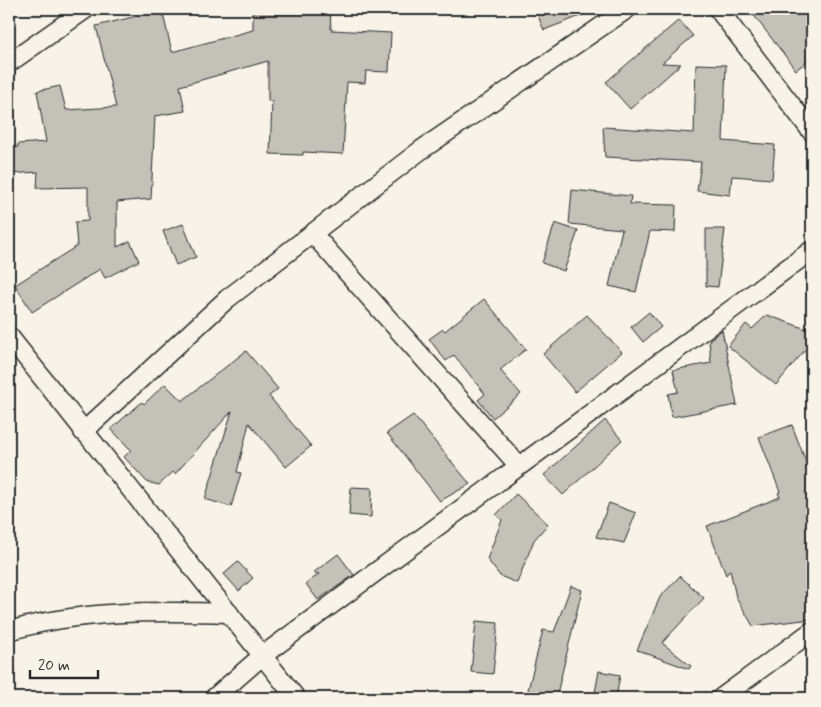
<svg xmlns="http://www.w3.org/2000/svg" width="821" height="707" font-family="Mynerve,sans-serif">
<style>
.building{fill:#c4c1b9;stroke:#2b2b2b}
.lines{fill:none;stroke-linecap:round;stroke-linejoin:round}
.minor-casing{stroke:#2b2b2b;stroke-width:21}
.minor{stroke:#f7f3e8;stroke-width:18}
</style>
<rect width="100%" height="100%" fill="#f7f3e8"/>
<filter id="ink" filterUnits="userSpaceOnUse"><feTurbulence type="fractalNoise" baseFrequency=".02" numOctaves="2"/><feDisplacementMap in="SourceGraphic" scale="10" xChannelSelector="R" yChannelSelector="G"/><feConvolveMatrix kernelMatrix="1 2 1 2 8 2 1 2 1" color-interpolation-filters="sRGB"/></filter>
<g filter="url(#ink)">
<g class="building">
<path d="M253,9H330L331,30L391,33L389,72L366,71L365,83L347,82L343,154L303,152V155L270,154L272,101H268V61L180,86L185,111L155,116L151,199L117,202V247L130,241L139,261L105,278L100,269L32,312L15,285L77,246L75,222L88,221V187L37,188L38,172L9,174V147H18V144L46,142L37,91L60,86L66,110L116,107L96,26L162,10L172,52L253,30Z"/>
<path d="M535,9H596V10L544,30Z"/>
<path d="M749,9H812V57L796,70Z"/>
<path d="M679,20L693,36L662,63L681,64L630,109L606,82Z"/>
<path d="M696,64L726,65L723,141L775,145L772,179L732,176L730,195L697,191L701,162L605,157L603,127L694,133Z"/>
<path d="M572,190L631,196L630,204L676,205L675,232L650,231L636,292L609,286L622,229L569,224Z"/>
<path d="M555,223L578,231L564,271L542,263Z"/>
<path d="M183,224L196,257L176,265L163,231Z"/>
<path d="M706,229H725L718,287L706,286Z"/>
<path d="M484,299L526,349L500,370L521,394L493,418L478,400L485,394L454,355L446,361L429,339L443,329L445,331Z"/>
<path d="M649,312L661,327L643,342L631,327Z"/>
<path d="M587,315L622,352L575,392L543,354Z"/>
<path d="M767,315L812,331V353L805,350L776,385L728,346L746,324L752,329Z"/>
<path d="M722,330L737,405L672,417L668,394L678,392L673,370L711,363L709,340Z"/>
<path d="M246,351L278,389L269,396L311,446L286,467L249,423L237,472L241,473L231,507L205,499L232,411L175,474L173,472L159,485L147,482L124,457L131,450L111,429L142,402L144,404L165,384L182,401Z"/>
<path d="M413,415L470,484L440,501L387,433Z"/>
<path d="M605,420L622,440L563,495L544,475Z"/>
<path d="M792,425L812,478V619L753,626L736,597L730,570L726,575L707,526L780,497L778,493L780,492L759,437Z"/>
<path d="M351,487L372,488L371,517L349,515Z"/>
<path d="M516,494L548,524L534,540L517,583L500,576L487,559L502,520L496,515Z"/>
<path d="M609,503L636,513L624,543L596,537Z"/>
<path d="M338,554L354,575L318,600L306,584L319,574L313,573Z"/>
<path d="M238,562L253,578L239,591L224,574Z"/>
<path d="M680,576L704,598L662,643L691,666L689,669L637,650L660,597Z"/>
<path d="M571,586L582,590L556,698H526L543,630L554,632Z"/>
<path d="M476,621L498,623L493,674L471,672Z"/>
<path d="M599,671L620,675L616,698H594Z"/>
</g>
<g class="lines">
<g class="minor-casing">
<g id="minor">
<path d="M718,9L812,132"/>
<path d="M9,63L86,9"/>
<path d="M313,234L519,466"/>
<path d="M9,336L296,698"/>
<path d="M83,432L227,299L421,150L627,9"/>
<path d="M9,631C79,610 156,611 229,613"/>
<path d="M214,698L262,656L812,250"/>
<path d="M721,698L812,631"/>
</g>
</g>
<use href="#minor" class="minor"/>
</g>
</g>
<rect width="821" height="707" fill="none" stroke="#f7f3e8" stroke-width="30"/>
<rect x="15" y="15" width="791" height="677" fill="none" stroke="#2b2b2b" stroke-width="2" filter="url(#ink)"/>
<path d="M30 670v8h68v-8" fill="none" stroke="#2b2b2b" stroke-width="2.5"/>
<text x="38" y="670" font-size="15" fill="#2b2b2b" stroke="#f7f3e8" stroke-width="4" paint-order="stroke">20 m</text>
</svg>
